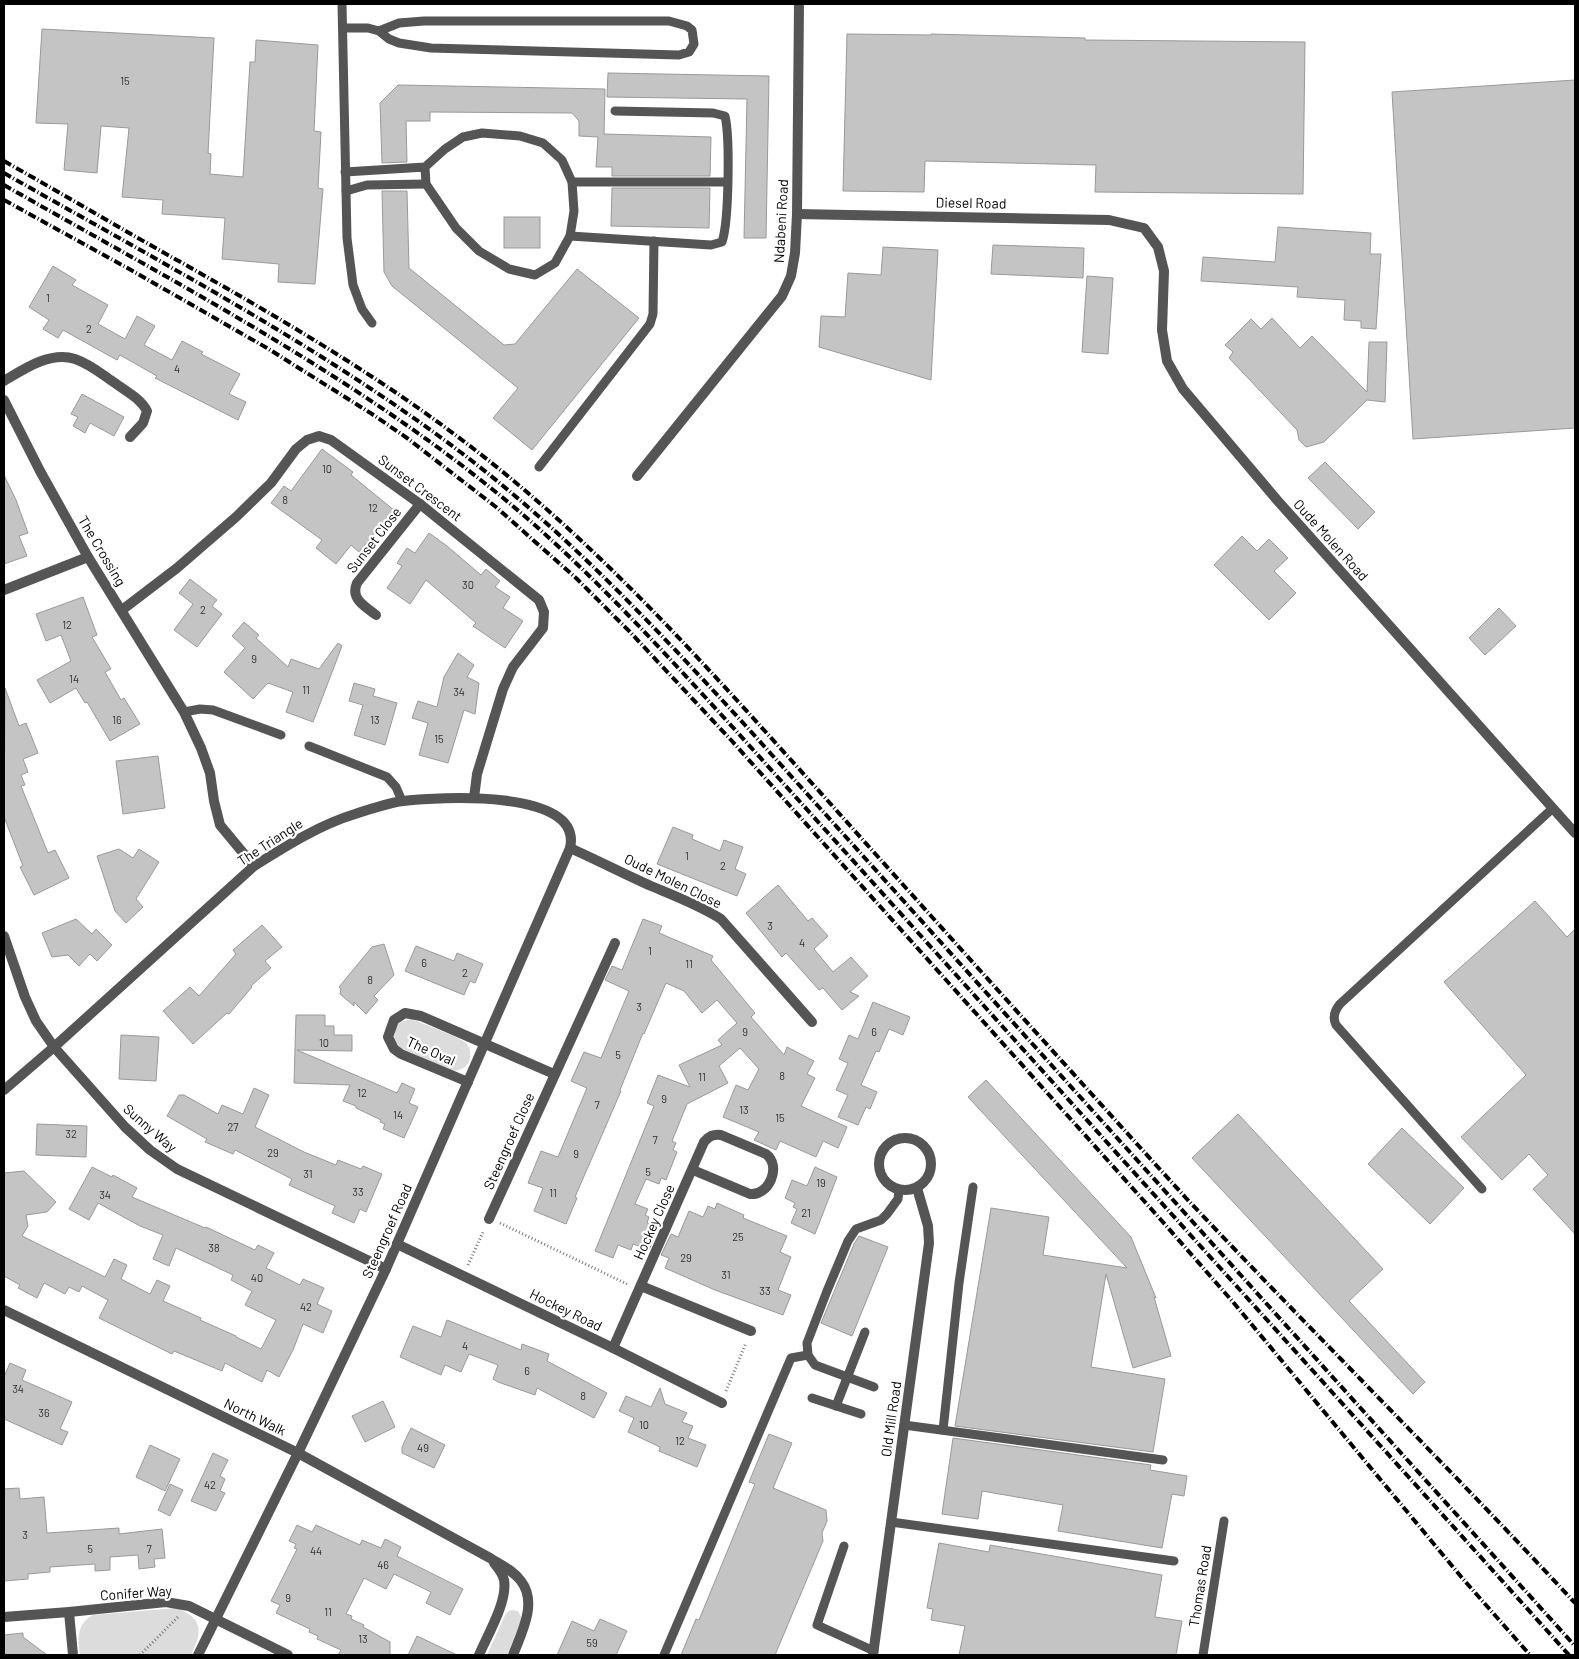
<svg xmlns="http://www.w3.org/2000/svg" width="1579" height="1659" font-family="Barlow,sans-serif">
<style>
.green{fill:#dcdcdc}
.building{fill:#c4c4c4;stroke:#999}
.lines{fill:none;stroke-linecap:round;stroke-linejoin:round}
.path{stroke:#777;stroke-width:3;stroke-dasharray:1 2.5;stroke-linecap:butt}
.lane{stroke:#555;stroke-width:9}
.street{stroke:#555;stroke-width:10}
.rail{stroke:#000;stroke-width:4;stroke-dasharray:8 2.5 1 2.5;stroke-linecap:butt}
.labels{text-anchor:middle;stroke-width:4.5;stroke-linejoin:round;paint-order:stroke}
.number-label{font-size:11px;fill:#313131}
.street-label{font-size:14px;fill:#000;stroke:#fff}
</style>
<rect width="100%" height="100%" fill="#fff"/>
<g class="green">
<path d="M411,1019C423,1024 458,1036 466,1043C471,1048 471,1056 469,1062C466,1068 459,1071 452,1071L399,1047L394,1038L396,1026L400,1022Z"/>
<path d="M176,1608C203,1617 203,1632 191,1655H80C78,1639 76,1624 93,1615Z"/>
<path d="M511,1610L518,1611L522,1619L507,1655H487L506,1613Z"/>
</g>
<g class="building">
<path d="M42,29L214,38L208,153L211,154L210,174L243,177L250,62H255L256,40L318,45L314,131L321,132L318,188L323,189L315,284L278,282L279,264L222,259L225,218L162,214L163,200L122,197L129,128L101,126L97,173L64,170L68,124L36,123Z"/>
<path d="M847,34L931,35V34L1085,38V40L1305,42L1303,194L1095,192L1096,165L925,161L924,192L843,191Z"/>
<path d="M608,73L769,76L766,238H744L747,99L607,97Z"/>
<path d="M1575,80V428L1413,439L1392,92Z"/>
<path d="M398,85L605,89L604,134L711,137L710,176H612V167H596L598,137L579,136V121L572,113L430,112V121H406L407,162L382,163L380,103Z"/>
<path d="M612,188H710L709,228L611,226Z"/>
<path d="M382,191H407L409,268L504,345L515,344L577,269L639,318L532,450L493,418L518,388L392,286L384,272Z"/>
<rect x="504" y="217" width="36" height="31"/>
<path d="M1278,227L1371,233L1370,254H1381L1376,329L1361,328V321L1344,320L1345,300L1297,297L1298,287L1201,281L1203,257L1275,262Z"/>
<path d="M993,245L1084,248L1083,278L991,274Z"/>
<path d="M883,247L938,250L931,380L819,347L821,316L845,317L848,273L881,275Z"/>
<path d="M53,266L76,280L72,285L108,305L98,324L125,339L137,316L155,326L144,345L172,360L182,341L203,352L201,354L240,374L229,394L246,402L238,420L155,378L157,376L120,355L117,360L63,330L58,338L43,329L49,320L29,307Z"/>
<path d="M1087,276L1113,278L1108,354L1082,352Z"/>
<path d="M1272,318L1300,348L1312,336L1367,392L1369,342H1387L1385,402L1367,400L1324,442L1306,447L1299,440L1297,430L1229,358L1233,352L1225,345L1251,319L1261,329Z"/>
<path d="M82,394L124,417L114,436L90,423L85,433L73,426L78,417L71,414Z"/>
<path d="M322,449L353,472L351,475L395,511L386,521L385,520L359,552L351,545L336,564L316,548L322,540L271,503L284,486L291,491Z"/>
<path d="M1325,462L1375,512L1358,529L1308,478Z"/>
<path d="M4,475L16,500L28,533L19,536L27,556L4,564Z"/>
<path d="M429,533L447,546L481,575L486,569L500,581L495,587L510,597L503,608L523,621L505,648L473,626L476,623L426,580L410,604L387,588L402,566L397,563L407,548L415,553Z"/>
<path d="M1242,536L1257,551L1269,539L1288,558L1274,571L1296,593L1269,620L1214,565Z"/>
<path d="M190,579L217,600L212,606L222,614L197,647L174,630L193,604L179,593Z"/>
<path d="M83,597L97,635L92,637L111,669L105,672L121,700L124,698L140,724L110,741L87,702L85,703L76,688L50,703L37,680L71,661L61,635L46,641L36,614Z"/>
<path d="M1499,608L1516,626L1485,655L1469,638Z"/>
<path d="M244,622L259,635L256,638L288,667L291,659L319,669L338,643L342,646L313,722L286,712L293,692L268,683L253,699L224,672L245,648L232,636Z"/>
<path d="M458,653L474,665L467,677L479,683L475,714L464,710L448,763L419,755L428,723L412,718L418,701L437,707L444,677Z"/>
<path d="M354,683L375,689L373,696L397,703L385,745L354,735L363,705L349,701Z"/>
<path d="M5,688L19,726L26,723L38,753L23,759L28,772L21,775L25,785L21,786L48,853L55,850L69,878L34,895L20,867L23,866L4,817Z"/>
<path d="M158,756L165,808L123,814L116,761Z"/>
<path d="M673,827L693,835L692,839L720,851L724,840L743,847L735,869L746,874L737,896L657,864Z"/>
<path d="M119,849L133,858L139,849L159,862L136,899L143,907L126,923L115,911L97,856Z"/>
<path d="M778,885L808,921L812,918L828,936L814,949L833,972L851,957L868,976L850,992L859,996L842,1010L823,988L819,990L786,953L782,957L746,913Z"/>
<path d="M1535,901L1567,937L1575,929V1234L1533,1189L1548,1175L1529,1154L1502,1180L1461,1137L1526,1075L1444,982Z"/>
<path d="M76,919L92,934L96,929L112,945L97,961L90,954L79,966L68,955L52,957L42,933Z"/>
<path d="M643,919L662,926L659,933L713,956L711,960L755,1013L751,1017L784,1055L787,1047L814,1061L807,1074L815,1078L801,1106L847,1127L838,1148L823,1141L816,1157L780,1141L776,1150L754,1140L759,1132L723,1117L736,1085L748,1090L759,1069L740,1048L719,1066L728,1083L687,1104L672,1141L676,1143L673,1150L677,1152L666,1180L661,1178L659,1184L646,1179L635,1204L648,1209L645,1215L649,1217L647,1223L658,1228L649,1250L633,1244L631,1250L618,1245L613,1258L595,1251L654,1106L647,1103L658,1075L690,1087L679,1065L722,1045L718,1040L737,1023L717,1000L702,1013L684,991L666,983L644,1034L643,1033L620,1090L621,1091L575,1197L577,1198L566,1224L534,1211L543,1188L528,1183L541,1151L558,1157L587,1088L571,1081L584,1052L601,1058L629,991L605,980L612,966L622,970Z"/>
<path d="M262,925L282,947L265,961L271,968L251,986L252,987L229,1014L227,1013L193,1044L163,1011L190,987L199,996L236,954L233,950Z"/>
<path d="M384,944L394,975L374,996L378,1000L366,1014L354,1002V1006L340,994L341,989L339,987L372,947Z"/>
<path d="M416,946L454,961L457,953L483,964L475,983L470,981L464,995L405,971Z"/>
<path d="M873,1002L910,1017L903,1035L889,1029L879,1052L876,1051L861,1085L877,1092L870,1109L866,1107L858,1125L838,1117L848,1095L836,1090L848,1063L839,1059L849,1035L858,1039Z"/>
<path d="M296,1015H325V1026H334V1035H352V1051L297,1050L397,1093L402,1083L415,1089L409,1103L418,1107L404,1138L383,1129L385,1124L380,1122L381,1120L356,1108V1106L343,1101L350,1085L294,1083Z"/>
<path d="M121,1035L159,1037L156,1081L119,1079Z"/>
<path d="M986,1080L1131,1237L1156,1298L1154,1297L1171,1356L1133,1368L1106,1274L1091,1367L1165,1379L1153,1452L955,1426L991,1208L1049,1217L1043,1255L1127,1268L968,1097Z"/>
<path d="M254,1088L269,1095L255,1127L304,1152L336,1165L338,1160L361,1169L363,1166L382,1174L366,1212L360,1209L354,1223L332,1213L335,1206L289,1185L292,1179L235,1150L233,1154L205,1142L207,1139L167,1116L179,1095H184L218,1114L222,1105L243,1114Z"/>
<path d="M1238,1114L1383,1269L1349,1301L1425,1382L1413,1394L1192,1158Z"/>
<path d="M37,1124L87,1126L86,1157L36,1155Z"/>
<path d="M1402,1128L1464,1188L1430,1224L1368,1164Z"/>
<path d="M92,1167L112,1177L113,1175L137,1188L132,1197L205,1228L206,1227L255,1250L258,1245L274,1253L266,1268L300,1285L303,1279L324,1288L317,1304L332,1311L323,1333L303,1324L293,1350L279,1377L267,1370L262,1382L225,1363L222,1371L174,1351L172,1354L99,1318L108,1300L82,1286L79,1292L69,1287L65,1294L44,1283L37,1298L18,1288L20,1285L4,1276V1173L24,1171L56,1202L47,1212L26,1215L28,1226L22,1236L105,1277L114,1259L127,1265L121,1279L150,1294L157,1280L170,1286L163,1301L201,1318L200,1320L236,1336V1337L261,1349L276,1320L245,1305L252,1291L231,1280L233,1275L176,1248L169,1266L153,1259L163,1235L140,1226L98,1203L89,1220L69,1209Z"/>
<path d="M815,1167L837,1177L815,1234L791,1223L797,1209L793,1207L795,1203L785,1198L792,1180L807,1186Z"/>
<path d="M717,1203L744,1215L743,1218L787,1236L780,1252L791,1257L778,1290L791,1295L783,1315L715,1290L665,1268L669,1258L661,1255L671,1234L678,1237L689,1211L703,1217L708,1206L715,1209Z"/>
<path d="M859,1236L888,1247L852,1336L821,1323L854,1244Z"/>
<path d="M447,1320L521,1350L522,1344L549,1354L547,1361L607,1393L594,1418L537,1388L535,1395L498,1382L493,1379L498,1365L469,1354L461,1372L445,1365L441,1375L400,1357L413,1326L441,1337Z"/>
<path d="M10,1363L26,1370L22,1380L72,1402L60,1429L68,1432L62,1445L4,1419V1377Z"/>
<path d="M660,1388L665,1404L687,1413L682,1422L693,1426L688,1438L706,1445L697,1467L659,1451L660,1447L628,1432L634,1418L619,1411L626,1396L651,1407Z"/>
<path d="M383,1401L395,1427L365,1442L352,1416Z"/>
<path d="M411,1428L445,1445L434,1468L402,1453V1447Z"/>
<path d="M769,1434L792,1443L773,1488L826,1510L827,1521L822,1533L823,1541L775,1655H681L696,1619L699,1620L755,1484L749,1482Z"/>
<path d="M953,1438L1151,1465L1150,1470L1187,1476L1184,1496L1172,1494L1162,1548L1058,1531L1063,1505L982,1491L978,1519L942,1514Z"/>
<path d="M150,1445L180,1459L165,1491L136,1477Z"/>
<path d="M213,1453L228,1460L220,1476L225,1479L220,1491L225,1493L216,1511L191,1501Z"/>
<path d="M170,1484L183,1490L170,1516L158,1510Z"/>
<path d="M19,1488L20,1499L44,1497L47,1533L119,1528V1534L162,1529L165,1558L154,1559L155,1567L139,1569L138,1555L110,1557V1570L95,1571V1564L50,1567V1572L28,1574V1579L4,1581V1489Z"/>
<path d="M297,1525L312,1532L316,1525L360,1545L362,1540L381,1548L385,1539L401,1547L397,1556L463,1589L450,1615L426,1603L431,1592L394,1574L386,1589L364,1578L346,1614L352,1616L351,1619L364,1625L363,1627L390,1642V1655H338L341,1650L317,1639L318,1636L309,1632L310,1629L276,1613L280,1605L271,1601L297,1549L294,1548L296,1544L289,1541Z"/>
<path d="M939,1543L989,1552L990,1545L1162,1575L1155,1617L1182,1621L1176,1655H959L965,1626L931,1620L933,1609L927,1608Z"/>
<path d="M600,1619L627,1631L616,1655H557L572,1621L594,1631Z"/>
<path d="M23,1633V1637L47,1655H4V1635Z"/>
<path d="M417,1636L457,1655H408Z"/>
</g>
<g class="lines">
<g class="path">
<path d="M500,1223L627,1284"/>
<path d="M468,1265L484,1230"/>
<path d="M726,1391L746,1343"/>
<path d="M140,1655L178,1617"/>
</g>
<g class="lane">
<path d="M342,4L347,238L353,285L362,309L372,323"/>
<path d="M343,28H368L379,31L389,39L399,43L431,48L679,55L689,52L694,44L692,30L687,26L669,21H424L399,23L379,31"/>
<path d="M345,172L425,167L445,149L463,137L482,133L520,136L543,143L562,160L572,182L574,211L570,236L555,263L535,275L509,269L479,251L456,228L426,184L425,167"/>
<path d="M572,182H727"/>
<path d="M346,191L367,185L426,184"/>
<path d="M570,236L711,245L722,242C729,222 730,137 725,116L713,113L615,111"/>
<path d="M539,467L650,324L653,314L654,241"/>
<path d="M184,712L200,709L213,710L281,735"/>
<path d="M309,746L387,777L396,787L402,801"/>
<path d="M1482,1189L1336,1025C1332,1017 1335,1010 1340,1004L1553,808"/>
<path d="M874,1387L815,1365L808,1355L807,1343L827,1291L848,1241L856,1229L881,1220L887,1214L898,1199L899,1190"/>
<path d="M812,1398L861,1414"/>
<path d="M836,1406L865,1332"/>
<path d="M904,1425L1163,1460"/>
<path d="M943,1430L959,1283L973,1187"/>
<path d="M891,1522L1174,1561"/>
<path d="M844,1546L817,1625L874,1651"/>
<path d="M664,1655L791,1358L808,1355"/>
<path d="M1203,1655L1224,1521"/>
</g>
<g class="street">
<path d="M797,214L1109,220L1144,228L1158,247L1164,271L1162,330L1167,361L1183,389L1277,500L1575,833"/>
<path d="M4,381C24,369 50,351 75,359C90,364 103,375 115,383C127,392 140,398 147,411L143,423L130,437"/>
<path d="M4,400L40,471L88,557L184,712L201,748L210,773L214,801L220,825L254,866"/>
<path d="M637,476L782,296L791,276L795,253L797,214L799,4"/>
<path d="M4,590L88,557"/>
<path d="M122,610L177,568L236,517L271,483L296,449L307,440L319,436L331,440L420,504L539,600L544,612L543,628L513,667L503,689L477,774L474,798"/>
<path d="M376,615C365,606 350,599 357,583L420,504"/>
<path d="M570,848C597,860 624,874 651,886C675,896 699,905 721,919L812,1022"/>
<path d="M4,936L25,997L36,1021L54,1047L125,1127L150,1150L177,1169L386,1269"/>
<path d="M468,1082L401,1054L394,1049L388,1037L394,1020L405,1013L421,1016L554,1074"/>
<path d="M4,1090L54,1047L254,866C286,846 319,825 355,814C370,809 388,803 403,801C437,797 584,788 570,848L386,1269L298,1453L198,1655"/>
<circle cx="905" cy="1164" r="26"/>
<path d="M489,1219L615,943"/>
<path d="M397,1244L613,1348L722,1403"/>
<path d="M641,1286L751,1331"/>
<path d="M4,1310L298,1453L490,1558C501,1565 514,1571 521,1581C538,1603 521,1634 513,1655"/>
<path d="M613,1348L704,1142C709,1136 713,1134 721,1135L766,1154C782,1166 769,1196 750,1194L693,1170"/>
<path d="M69,1612L73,1655"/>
<path d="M4,1617L69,1612L166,1602L189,1606L288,1655"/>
<path d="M479,1655C487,1636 508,1601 504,1580C503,1574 498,1568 494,1563"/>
<path d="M873,1655L929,1243L928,1226L917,1188"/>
</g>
<g class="rail">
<path d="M4,161C64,195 123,230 184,264C281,319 377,375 466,443C602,546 714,675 828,801C947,934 1066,1066 1186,1198C1314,1334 1448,1466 1575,1603"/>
<path d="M4,173C158,261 317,344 459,451C565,531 655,627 745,725L1575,1646"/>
<path d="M4,185C174,282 350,373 502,497C588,568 663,651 738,733L1569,1655"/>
<path d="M4,200L131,270L267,348L372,414L407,438L496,507L577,579L630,632L731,740L1162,1221L1233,1302L1463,1579L1530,1655"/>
</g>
</g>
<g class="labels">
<g class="number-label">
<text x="125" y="85">15</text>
<text x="48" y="302">1</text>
<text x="89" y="333">2</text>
<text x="177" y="373">4</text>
<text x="327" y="473">10</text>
<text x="285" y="504">8</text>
<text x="373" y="512">12</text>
<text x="468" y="589">30</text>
<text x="203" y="614">2</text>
<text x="67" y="629">12</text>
<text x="254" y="663">9</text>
<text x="74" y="683">14</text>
<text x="306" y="694">11</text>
<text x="459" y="696">34</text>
<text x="117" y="724">16</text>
<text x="375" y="724">13</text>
<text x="439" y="743">15</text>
<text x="687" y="860">1</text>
<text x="723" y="870">2</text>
<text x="770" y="930">3</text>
<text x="802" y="947">4</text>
<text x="650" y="955">1</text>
<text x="424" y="967">6</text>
<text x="689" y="968">11</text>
<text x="465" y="977">2</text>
<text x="370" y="984">8</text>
<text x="639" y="1011">3</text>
<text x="745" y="1036">9</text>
<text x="874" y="1036">6</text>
<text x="324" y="1047">10</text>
<text x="618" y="1059">5</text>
<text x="782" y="1080">8</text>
<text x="702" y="1081">11</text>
<text x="362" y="1097">12</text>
<text x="664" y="1103">9</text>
<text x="597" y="1109">7</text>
<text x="744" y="1114">13</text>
<text x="398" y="1119">14</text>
<text x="780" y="1122">15</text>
<text x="233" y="1131">27</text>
<text x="71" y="1138">32</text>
<text x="655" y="1144">7</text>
<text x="273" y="1157">29</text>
<text x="576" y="1158">9</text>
<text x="648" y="1176">5</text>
<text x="308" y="1178">31</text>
<text x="821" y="1187">19</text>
<text x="358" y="1196">33</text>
<text x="553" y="1197">11</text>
<text x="105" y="1199">34</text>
<text x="806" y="1217">21</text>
<text x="738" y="1241">25</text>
<text x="214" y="1252">38</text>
<text x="686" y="1262">29</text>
<text x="726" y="1279">31</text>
<text x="257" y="1282">40</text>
<text x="765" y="1295">33</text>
<text x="306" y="1311">42</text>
<text x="465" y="1350">4</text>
<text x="527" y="1375">6</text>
<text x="18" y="1393">34</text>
<text x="583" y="1400">8</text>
<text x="44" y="1417">36</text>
<text x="644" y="1429">10</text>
<text x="680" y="1445">12</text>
<text x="423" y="1452">49</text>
<text x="210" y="1489">42</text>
<text x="25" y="1539">3</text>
<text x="90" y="1553">5</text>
<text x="149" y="1553">7</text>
<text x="316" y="1555">44</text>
<text x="383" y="1569">46</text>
<text x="288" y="1602">9</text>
<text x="328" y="1616">11</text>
<text x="363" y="1643">13</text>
<text x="592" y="1647">59</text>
</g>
<g class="street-label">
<text transform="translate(971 203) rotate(1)" y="5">Diesel Road</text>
<text transform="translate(781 221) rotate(-87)" y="5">Ndabeni Road</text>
<text transform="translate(420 488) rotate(37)" y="5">Sunset Crescent</text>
<text transform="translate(374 540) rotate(-52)" y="5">Sunset Close</text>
<text transform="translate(1331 540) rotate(48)" y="5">Oude Molen Road</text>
<text transform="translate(102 551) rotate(59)" y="5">The Crossing</text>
<text transform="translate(270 842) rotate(-33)" y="5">The Triangle</text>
<text transform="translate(673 881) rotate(26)" y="5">Oude Molen Close</text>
<text transform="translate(431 1051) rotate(24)" y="5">The Oval</text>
<text transform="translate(150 1128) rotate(41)" y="5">Sunny Way</text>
<text transform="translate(509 1141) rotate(-66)" y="5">Steengroef Close</text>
<text transform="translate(654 1222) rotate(-66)" y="5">Hockey Close</text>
<text transform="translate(387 1231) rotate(-66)" y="5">Steengroef Road</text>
<text transform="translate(566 1310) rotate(26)" y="5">Hockey Road</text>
<text transform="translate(255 1417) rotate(26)" y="5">North Walk</text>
<text transform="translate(891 1419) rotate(-82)" y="5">Old Mill Road</text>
<text transform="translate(1200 1586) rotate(-81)" y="5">Thomas Road</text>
<text transform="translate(136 1593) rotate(-4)" y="5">Conifer Way</text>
</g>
</g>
<rect width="1579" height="1659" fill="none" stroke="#000000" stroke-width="10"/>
</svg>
